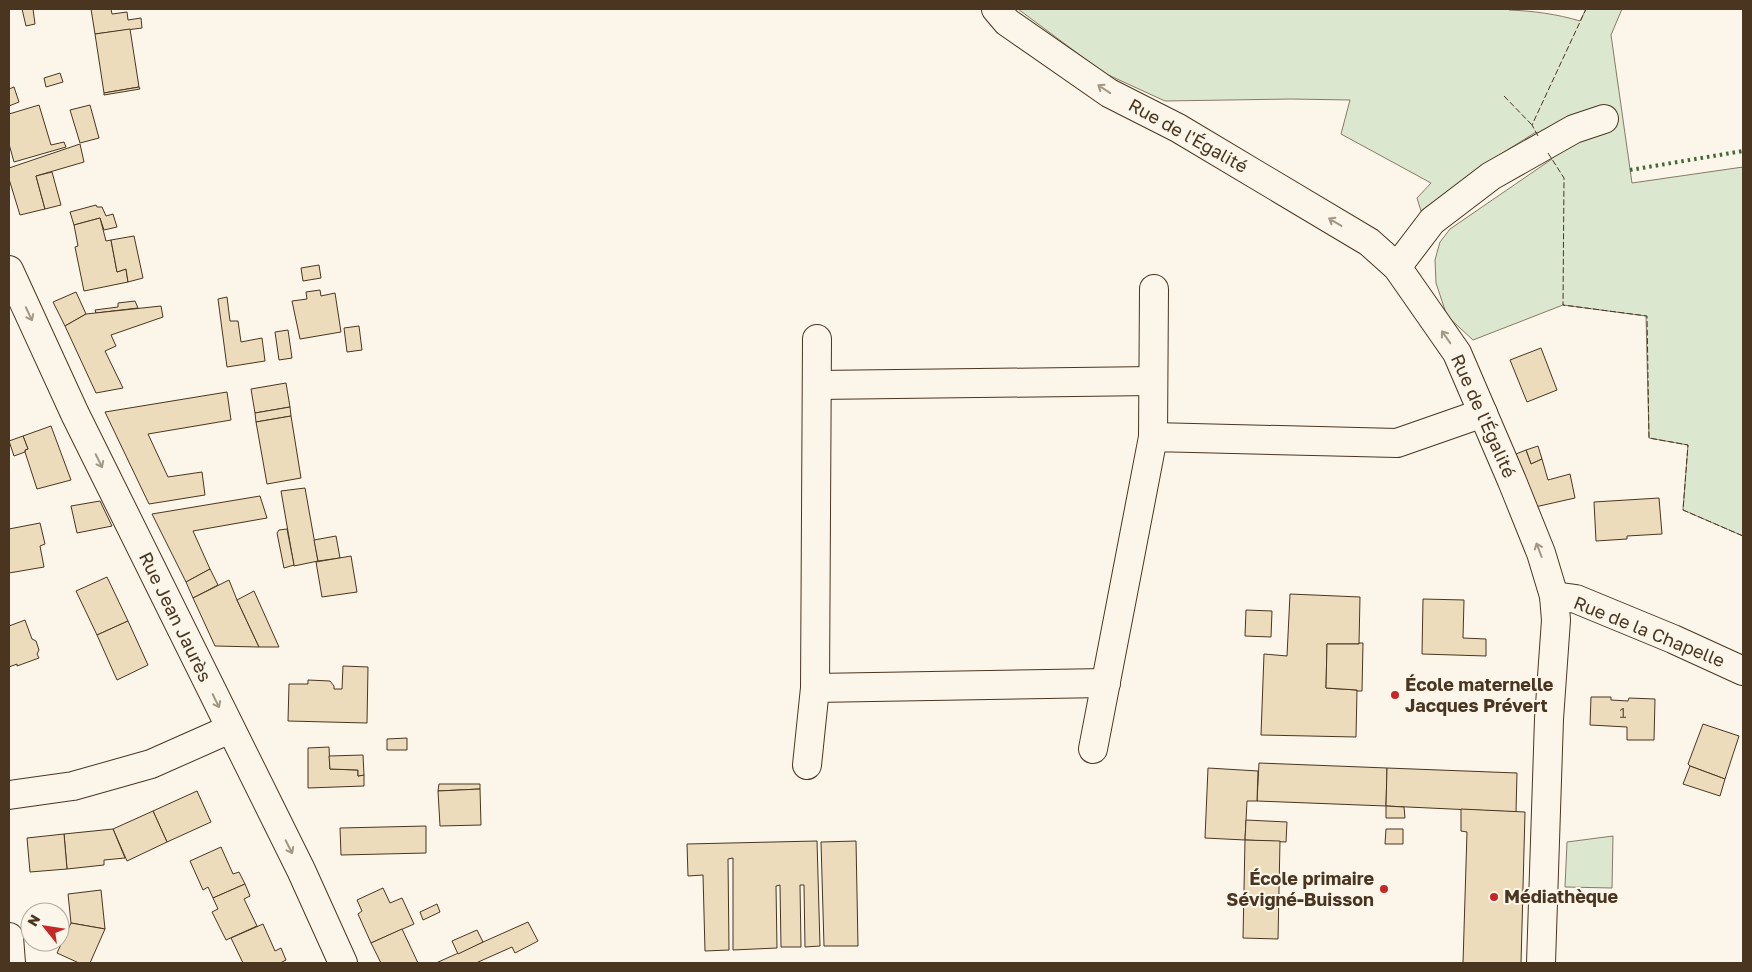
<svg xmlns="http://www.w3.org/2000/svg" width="1752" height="972" font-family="'Golos Text',sans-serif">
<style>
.green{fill:#dce7d0;stroke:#887966}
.building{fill:#ecdcbc;stroke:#4a3520}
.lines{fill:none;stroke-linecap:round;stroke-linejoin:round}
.minor-casing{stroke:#4a3520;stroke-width:30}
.minor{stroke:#fbf6e9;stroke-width:28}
.hedge{stroke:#436837;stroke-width:4;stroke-dasharray:2.5 4;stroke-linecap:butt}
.fence{stroke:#4a3520;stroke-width:1;stroke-dasharray:6 2.5;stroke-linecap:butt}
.oneway{stroke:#a29684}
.poi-dot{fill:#c62828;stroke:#fbf6e9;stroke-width:2}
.labels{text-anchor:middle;stroke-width:4;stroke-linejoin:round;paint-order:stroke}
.number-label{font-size:15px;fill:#725f47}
.street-label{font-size:18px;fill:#4a3520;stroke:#fbf6e9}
.poi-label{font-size:18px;font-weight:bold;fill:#4a3520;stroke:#fbf6e9;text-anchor:start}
</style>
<rect width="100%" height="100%" fill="#fbf6e9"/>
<g class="green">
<path d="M1018,9H1508L1509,10C1533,11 1557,14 1580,21L1586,9H1622L1611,35L1632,183L1743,167V536L1683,510L1688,445L1649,438L1646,316L1563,305L1473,340L1447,316L1436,283L1435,260L1440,242L1450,229L1552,159L1536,132L1480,167L1421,211L1417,198L1431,183L1341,134L1350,100L1291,99L1165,101L1104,73Z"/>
<path d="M1613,836L1612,888L1565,887L1567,842Z"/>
</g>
<g class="building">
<path d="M22,9H33L35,24L26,26Z"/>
<path d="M91,9H111L112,14L127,12L128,20L141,18L142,28L95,34Z"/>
<path d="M130,29L139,87L104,93L95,34Z"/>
<path d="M60,73L63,82L46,87L44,78Z"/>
<path d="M14,87L19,102L9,106V89Z"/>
<path d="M139,87L140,89L104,95V93Z"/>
<path d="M39,105L51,145L64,142L66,147L14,162L9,144V114Z"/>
<path d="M90,105L99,138L80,143L70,110Z"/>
<path d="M80,144L84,162L36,176L45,209L20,215L9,179V168Z"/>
<path d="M52,172L61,205L45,209L36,176Z"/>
<path d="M96,205L97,207H102L106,216L113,214L117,227L104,230L100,218L74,225L70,212Z"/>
<path d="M100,218L106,241L111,240L117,272L126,269L128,282L84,291L75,247L78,246L74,225Z"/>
<path d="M134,236L143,278L128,282L126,269L117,272L111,240Z"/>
<path d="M319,265L321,278L303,281L301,268Z"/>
<path d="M320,290L321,296L335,293L341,332L300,339L292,301L307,299L306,292Z"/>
<path d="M76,292L86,314L65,326L53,302Z"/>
<path d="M227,297L230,321H238L241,342L262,338L265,361L227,367L218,299Z"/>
<path d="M135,301L138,308L96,313L95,310L118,307V303Z"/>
<path d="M161,306L163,317L111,335L116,346L105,351L123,388L96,393L65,326L86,314Z"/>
<path d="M359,326L362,350L347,352L344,328Z"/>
<path d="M288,330L292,358L279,360L275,332Z"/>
<path d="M1541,348L1557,390L1527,402L1510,360Z"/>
<path d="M286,383L290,407L255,413L251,389Z"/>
<path d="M227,392L231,420L148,434L168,477L202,472L205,495L149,504L105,412Z"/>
<path d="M290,407L291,416L256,422L255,413Z"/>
<path d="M291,416L301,478L267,484L256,422Z"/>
<path d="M51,426L71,480L37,489L25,452V450L28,449L23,436Z"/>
<path d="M23,436L28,449L25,450V452L14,456L9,441Z"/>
<path d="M1538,446L1542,459L1531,464L1526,450Z"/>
<path d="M1526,450L1531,464L1542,459L1548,480L1570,474L1575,498L1535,507L1516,454Z"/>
<path d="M305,488L318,561L294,566L281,491Z"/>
<path d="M260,496L267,518L193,531L210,569L186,582L152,514Z"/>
<path d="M1659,498L1662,534L1627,536V539L1596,541L1594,502Z"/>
<path d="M100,501L112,526L77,533L71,506Z"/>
<path d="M40,523L45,544L40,546L44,567L9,573V529Z"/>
<path d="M287,529L294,565L284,568L277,533L279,530Z"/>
<path d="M336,536L340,558L318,561L314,540Z"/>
<path d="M351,556L357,592L322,597L316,562Z"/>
<path d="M210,569L218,585L193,598L186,582Z"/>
<path d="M107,577L128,621L97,635L76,591Z"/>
<path d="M229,580L237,600L259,647L215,646L193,598Z"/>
<path d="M254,591L279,647H259L237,600Z"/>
<path d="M1290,594L1360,597L1359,644H1327L1326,688L1357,690L1356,737L1261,735L1264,654L1287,656Z"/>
<path d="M1423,599L1464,600L1463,638L1486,639V656L1422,654Z"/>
<path d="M1246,610L1272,611L1271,637L1245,636Z"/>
<path d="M25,620L32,639L36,641L39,650L37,654L39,658L17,666V664L9,667V626Z"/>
<path d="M128,621L148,665L117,680L97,635Z"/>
<path d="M1359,643H1363L1362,691H1357V690L1326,688L1327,644H1359Z"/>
<path d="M343,666L368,667L367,723L288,721L289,684H308V680L330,681L334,686V689H342Z"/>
<path d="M1591,697H1611V700L1628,701L1629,698L1655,699L1654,740H1627V727L1590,725Z"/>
<path d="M1703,724L1739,736L1725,779L1690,766L1688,764Z"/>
<path d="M407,738V750H387V739Z"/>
<path d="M329,747L330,769L358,770V776L364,775V786L308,788V748Z"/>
<path d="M363,755L364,775L358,776V770L330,769L329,756Z"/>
<path d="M1259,763L1387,768L1386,806L1257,801Z"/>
<path d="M1690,766L1725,779L1720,796L1683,784Z"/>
<path d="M1208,768L1258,771L1257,801H1247L1245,840L1205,838Z"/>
<path d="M1387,768L1517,773L1516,812L1386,806Z"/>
<path d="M439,784H480V789L438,791Z"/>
<path d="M480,789L481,825L440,826L438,791Z"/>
<path d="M197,791L211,822L167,842L153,811Z"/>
<path d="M1386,806L1404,807L1405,818H1386Z"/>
<path d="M1461,809L1525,812L1521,963H1463L1467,832L1461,831Z"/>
<path d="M153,811L167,842L127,861L113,829Z"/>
<path d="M1246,820L1287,822L1286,842L1245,840Z"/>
<path d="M426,826V853L341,855L340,828Z"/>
<path d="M113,829L125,858L104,860V865L67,869L64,834Z"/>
<path d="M1386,829H1403V844H1385Z"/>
<path d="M64,834L67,869L30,872L27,838Z"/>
<path d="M1245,840L1280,841L1278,939L1243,938Z"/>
<path d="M817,841L820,946L805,947L804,885H800L801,947H781L780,885L776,886L777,948L733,950V858L728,859L729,950L705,951L703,875L688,876L687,844Z"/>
<path d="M856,841L858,946H824L821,842Z"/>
<path d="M221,847L233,874L239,872L245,884L213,898L208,887L203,890L190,861Z"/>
<path d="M245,884L250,896L244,899L257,926L226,940L212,912L218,909L213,898Z"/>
<path d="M383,888L390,903L402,898L414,924L371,943L358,914L362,911L357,900Z"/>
<path d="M101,890L105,929L71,923L68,894Z"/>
<path d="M437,904L440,912L423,920L420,912Z"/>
<path d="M528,922L538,941L515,953L512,947L476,963H436Z"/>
<path d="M71,923L105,929L90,963H79L57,953Z"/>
<path d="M263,924L275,951L281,948L286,960L280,963H243L231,938Z"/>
<path d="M402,929L418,963H381L371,943Z"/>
<path d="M477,930L483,942L458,954L452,941Z"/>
</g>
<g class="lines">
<g class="minor-casing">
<g id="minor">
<path d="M996,9L1007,22L1109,93L1178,128L1369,242L1397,267L1457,353L1512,481L1541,553L1554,596L1556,620L1549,719L1541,963"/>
<path d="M1397,267L1432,221L1491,176L1574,129L1604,119"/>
<path d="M9,270L75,414L301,870L343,963"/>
<path d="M817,385L1153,381"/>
<path d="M1153,437L1154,289"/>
<path d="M1554,596L1576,599L1673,639L1743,671"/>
<path d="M815,688L1106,683"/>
<path d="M1093,749L1153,437L1397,443L1483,413"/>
<path d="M807,765L815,688L817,339"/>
<path d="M9,795L73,786L151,764L230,729"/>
<path d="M9,937L11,963"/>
</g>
</g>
<use href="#minor" class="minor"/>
<path class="hedge" d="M1630,170L1743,151"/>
<g class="fence">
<path d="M1504,96L1532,125"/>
<path d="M1538,136L1532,125L1586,9"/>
<path d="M1548,153L1564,178L1563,305L1647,316L1649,438L1688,445L1683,510L1743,536"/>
</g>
</g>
<defs><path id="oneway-shaft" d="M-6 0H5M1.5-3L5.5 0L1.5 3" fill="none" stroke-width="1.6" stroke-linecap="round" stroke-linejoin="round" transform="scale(1.25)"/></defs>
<g class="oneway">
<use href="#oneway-shaft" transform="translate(1104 89) rotate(-146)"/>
<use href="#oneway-shaft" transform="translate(1335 222) rotate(-149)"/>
<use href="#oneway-shaft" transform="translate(29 314) rotate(65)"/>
<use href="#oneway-shaft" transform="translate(1446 337) rotate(-125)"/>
<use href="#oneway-shaft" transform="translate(99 461) rotate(64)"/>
<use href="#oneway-shaft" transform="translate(1539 550) rotate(-111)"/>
<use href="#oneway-shaft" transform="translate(216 701) rotate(64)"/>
<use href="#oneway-shaft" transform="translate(289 847) rotate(63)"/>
</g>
<g class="poi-dot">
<circle cx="1395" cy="695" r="5"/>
<circle cx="1384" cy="889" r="5"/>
<circle cx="1494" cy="897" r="5"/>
</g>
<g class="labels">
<g class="number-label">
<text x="1623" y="718">1</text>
</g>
<g class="street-label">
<text transform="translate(1188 136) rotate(29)" y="6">Rue de l'Égalité</text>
<text transform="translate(1483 416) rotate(66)" y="6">Rue de l'Égalité</text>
<text transform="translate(175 617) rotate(64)" y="6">Rue Jean Jaurès</text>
<text transform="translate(1649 632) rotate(22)" y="6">Rue de la Chapelle</text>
</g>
<g class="poi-label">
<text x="1405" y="691">École maternelle<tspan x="1405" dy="21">Jacques Prévert</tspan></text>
<text x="1374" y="885" text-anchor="end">École primaire<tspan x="1374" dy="21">Sévigné-Buisson</tspan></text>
<text x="1504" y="903">Médiathèque</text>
</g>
</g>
<rect width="1752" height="972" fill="none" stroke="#4a3520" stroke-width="20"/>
<g transform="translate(45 927) rotate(300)"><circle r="24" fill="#fbf6e9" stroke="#b4a999"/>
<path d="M0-4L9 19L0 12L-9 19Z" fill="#c62828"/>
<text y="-8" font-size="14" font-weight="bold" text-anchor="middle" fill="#4a3520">N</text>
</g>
</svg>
